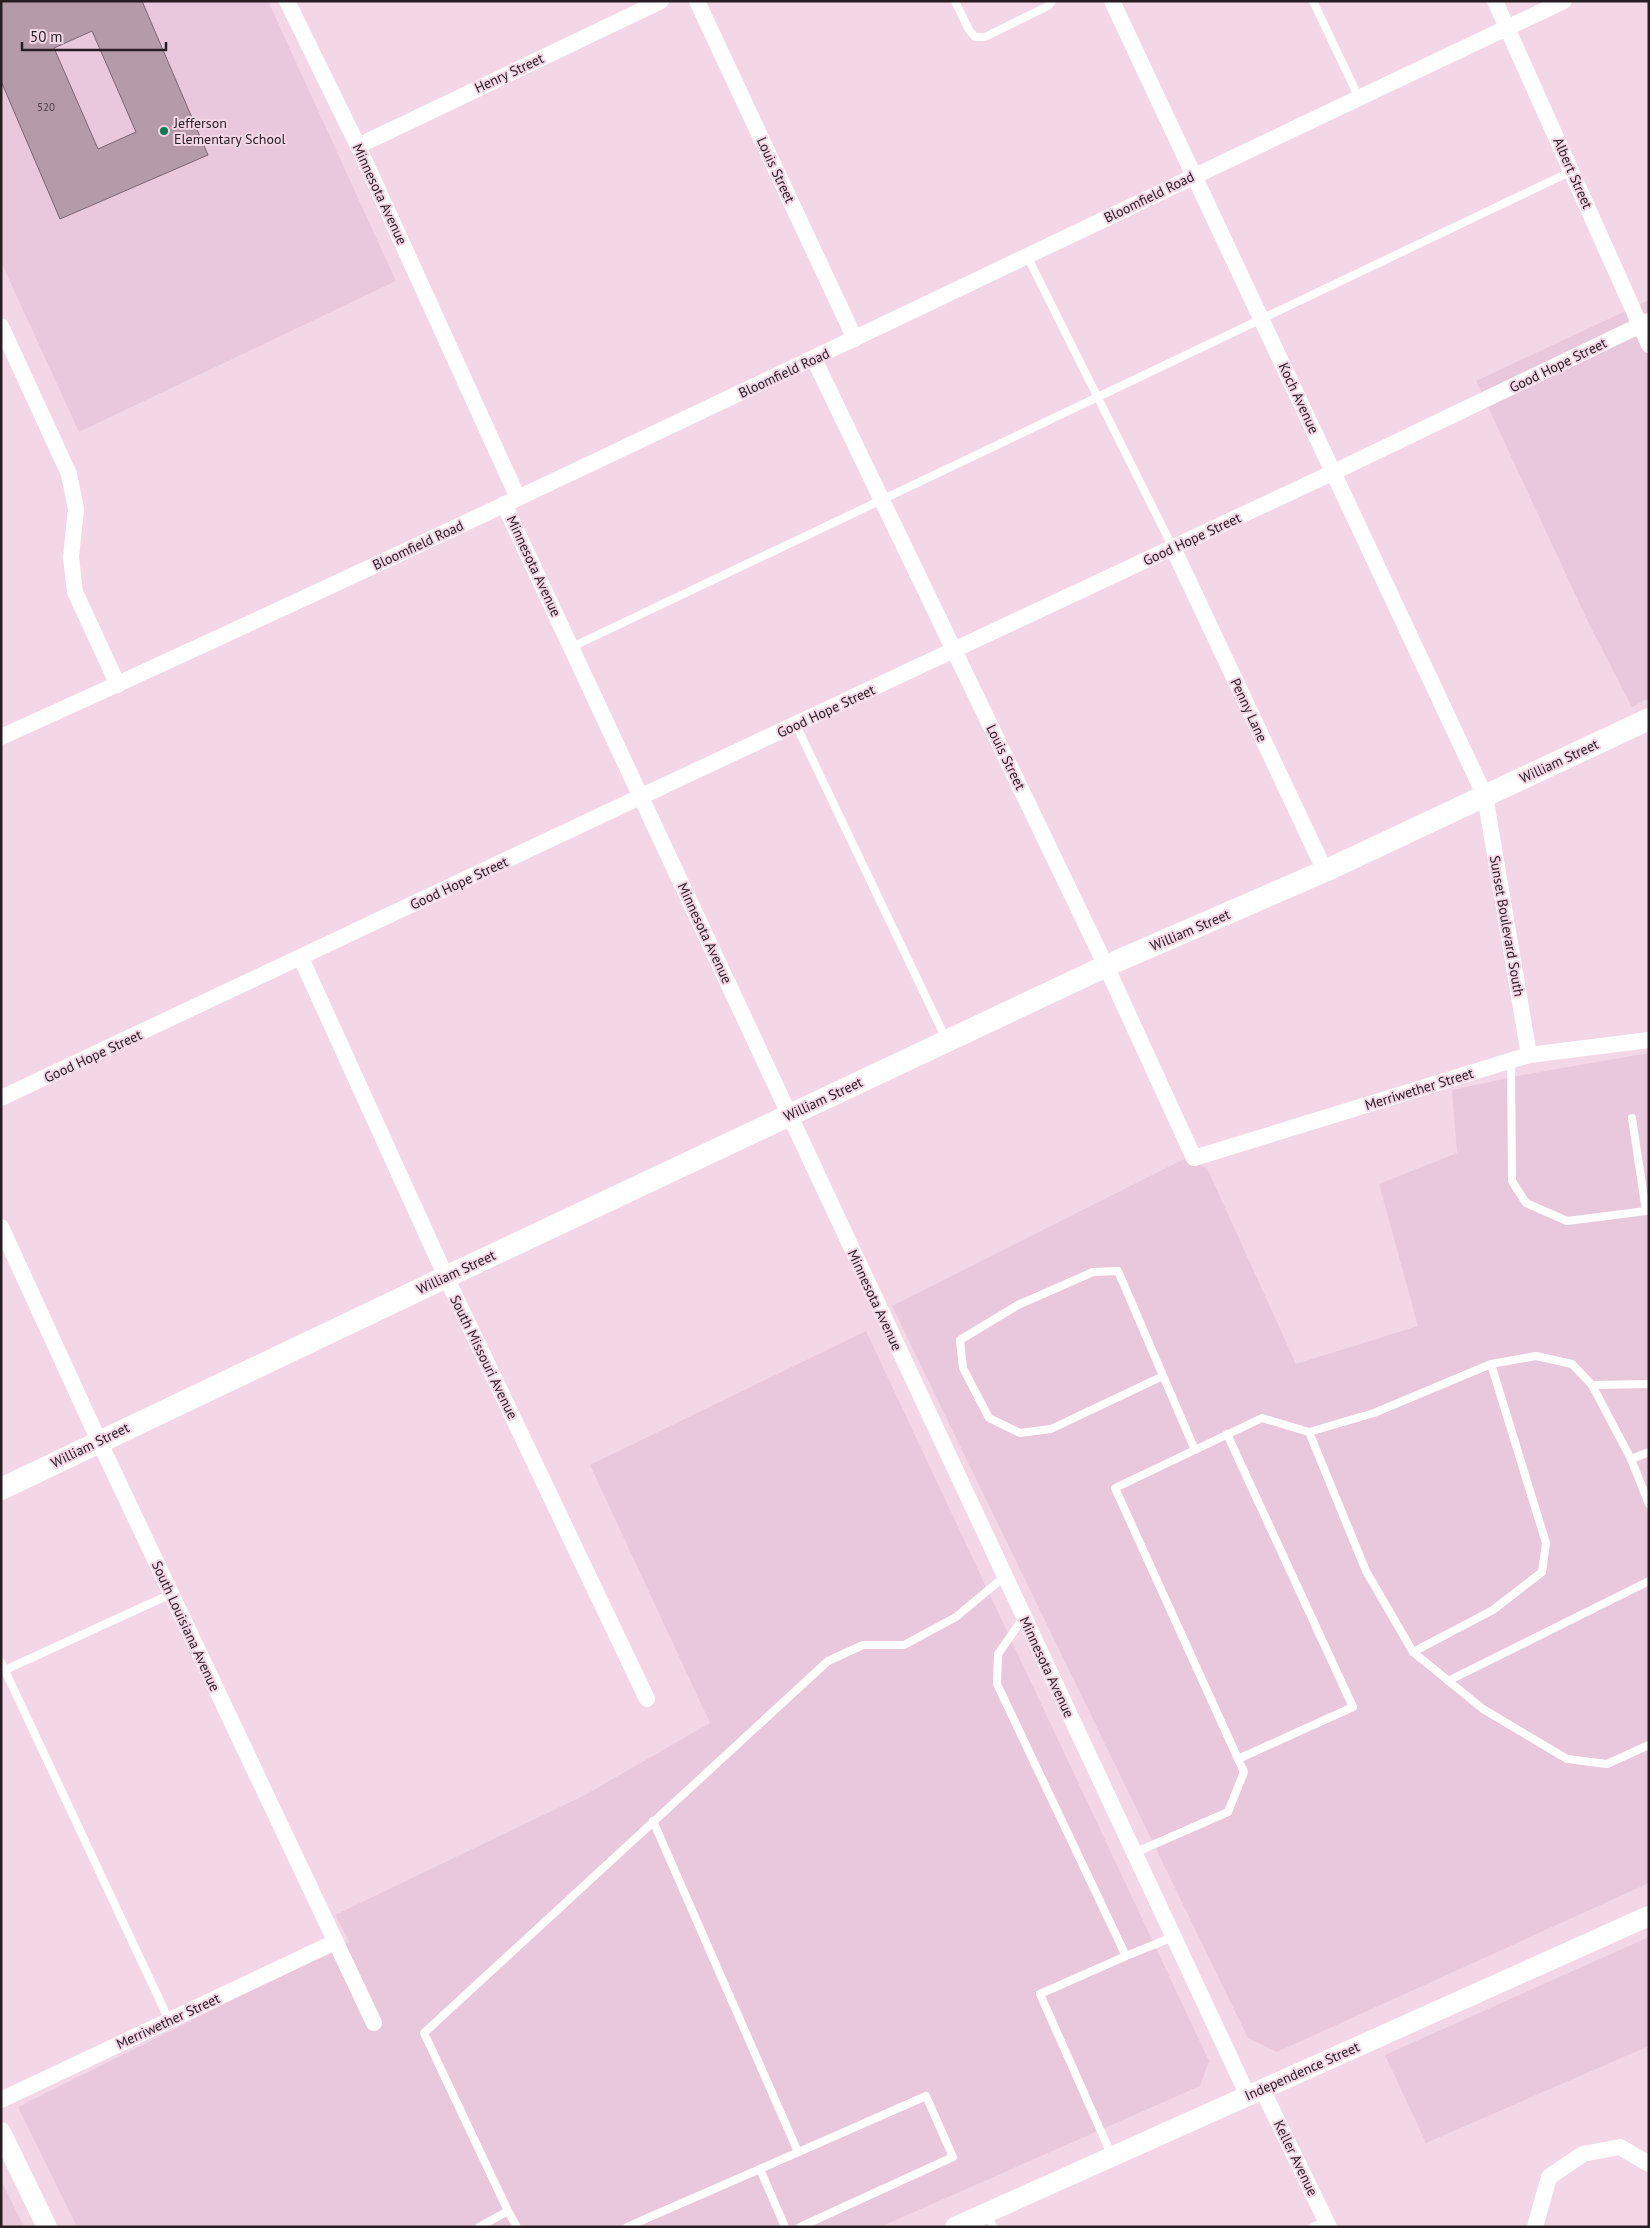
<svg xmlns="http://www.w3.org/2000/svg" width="1650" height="2228" font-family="'PT Sans',sans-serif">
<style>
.built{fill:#eac8db}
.building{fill:#b59baa;stroke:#7d6573;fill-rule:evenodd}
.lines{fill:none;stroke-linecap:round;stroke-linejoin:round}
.service{stroke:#fff;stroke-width:8}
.minor{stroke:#fff;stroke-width:16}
.tertiary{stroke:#fff;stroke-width:20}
.secondary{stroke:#fff;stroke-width:22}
.poi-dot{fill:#0a7954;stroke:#f3d7e7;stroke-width:2}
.labels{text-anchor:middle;stroke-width:4;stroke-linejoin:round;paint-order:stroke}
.number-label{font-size:11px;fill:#4a3c44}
.street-label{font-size:14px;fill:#271d22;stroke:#f3d7e7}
.poi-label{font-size:14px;fill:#271d22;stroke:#f3d7e7;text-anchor:start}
</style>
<rect width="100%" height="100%" fill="#f3d7e7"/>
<g class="built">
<path d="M1,1H268L396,281L79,432L1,262Z"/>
<path d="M1649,300V698L1632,707L1589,624L1476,381Z"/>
<path d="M1649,1053V1883L1277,2052L1248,2038L892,1306L1184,1159L1207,1168L1296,1364L1418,1326L1379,1184L1457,1153L1452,1090L1517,1076Z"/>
<path d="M866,1331L1209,2061L1200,2086L880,2227H77L18,2107L349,1942L335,1915L585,1795L710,1723L590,1465Z"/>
<path d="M1649,1937V2046L1426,2143L1385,2055Z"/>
<path d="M1,2180L24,2227H1Z"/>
</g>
<path class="building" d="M1,1H142L208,155L60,219L1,81ZM92,31L136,132L98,149L54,48Z"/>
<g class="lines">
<g class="service">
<path d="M955,1L969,30L975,37H985L1048,6L1052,1"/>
<path d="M1313,1L1359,98"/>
<path d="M1027,256L1173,548"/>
<path d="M572,647C905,488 1240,331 1572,171"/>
<path d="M796,725L946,1039"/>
<path d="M1511,1061L1512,1181L1526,1203L1567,1221L1646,1211L1632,1118"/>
<path d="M1163,1376L1051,1429L1020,1433L989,1418L963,1368L960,1340L1018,1305L1093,1272L1118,1271L1195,1450"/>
<path d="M1592,1385L1649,1384"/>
<path d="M1227,1434L1353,1707L1238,1759"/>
<path d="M1631,1459L1649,1452"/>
<path d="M1649,1504L1631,1459L1592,1385L1572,1364L1536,1356L1491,1364L1374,1413L1309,1432L1366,1571L1413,1652L1483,1709L1567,1759L1607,1764L1649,1745"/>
<path d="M1024,1617L998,1654L997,1684L1126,1956L1173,1937"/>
<path d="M1413,1652L1493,1610L1542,1572L1546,1543L1491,1364"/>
<path d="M1,1662L169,2020"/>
<path d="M5,1670L171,1594"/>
<path d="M1448,1681L1649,1581"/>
<path d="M653,1821L798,2152"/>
<path d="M1134,1853L1228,1812L1244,1772L1115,1488L1262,1418L1309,1432"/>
<path d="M1112,2156L1040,1994L1126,1956"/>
<path d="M760,2169L926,2096L953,2157L800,2227"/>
<path d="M508,2211L424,2033L828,1661L863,1645H904L956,1617L1005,1576"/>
<path d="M988,2214L993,2227"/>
<path d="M479,2227L508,2211L517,2227"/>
<path d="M627,2227L760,2169L785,2227"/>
<path d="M1313,2227L1326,2221"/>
</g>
<g class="minor">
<path d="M287,1L358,146L518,498"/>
<path d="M697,1L855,339"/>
<path d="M1112,1L1485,796L1529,1055"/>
<path d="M1495,1L1649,345"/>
<path d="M358,146L661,1"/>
<path d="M1,326L69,474L76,509L71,557L75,592L118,685"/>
<path d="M814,359L1106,966L1194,1158L1529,1055L1649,1040"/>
<path d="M504,504L1248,2096"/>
<path d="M1173,548L1325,871"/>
<path d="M1,737C526,500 1043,246 1564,1"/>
<path d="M301,958L446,1277L647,1699"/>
<path d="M1,1098L642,796L1334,472L1649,321"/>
<path d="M1,1227L99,1441L374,2023"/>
<path d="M1262,2089L1329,2227"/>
<path d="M1,2100L335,1942"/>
<path d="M1535,2227L1549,2177L1583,2154L1620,2147L1649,2164"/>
</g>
<g class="tertiary">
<path d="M1,2132L47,2227"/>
<path d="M955,2227L1649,1916"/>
</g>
<path class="secondary" d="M1,1489L446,1277L1106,966L1325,871L1649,719"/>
</g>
<circle class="poi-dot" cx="164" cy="131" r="5"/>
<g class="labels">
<g class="number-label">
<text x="46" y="111">520</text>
</g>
<g class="street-label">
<text transform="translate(509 73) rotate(-25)" y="5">Henry Street</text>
<text transform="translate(776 170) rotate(65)" y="5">Louis Street</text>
<text transform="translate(1573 173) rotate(66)" y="5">Albert Street</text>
<text transform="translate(380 194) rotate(65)" y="5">Minnesota Avenue</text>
<text transform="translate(1149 197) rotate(-26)" y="5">Bloomfield Road</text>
<text transform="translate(1558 365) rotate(-26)" y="5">Good Hope Street</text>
<text transform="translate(784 373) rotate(-25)" y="5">Bloomfield Road</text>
<text transform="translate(1299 398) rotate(65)" y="5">Koch Avenue</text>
<text transform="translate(1192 539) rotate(-25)" y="5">Good Hope Street</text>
<text transform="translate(418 545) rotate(-25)" y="5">Bloomfield Road</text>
<text transform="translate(534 566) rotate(65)" y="5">Minnesota Avenue</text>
<text transform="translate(1249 710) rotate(65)" y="5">Penny Lane</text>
<text transform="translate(826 711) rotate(-25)" y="5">Good Hope Street</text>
<text transform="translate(1006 757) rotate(64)" y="5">Louis Street</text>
<text transform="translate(1559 761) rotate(-25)" y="5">William Street</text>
<text transform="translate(459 883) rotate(-25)" y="5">Good Hope Street</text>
<text transform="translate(1507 926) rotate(80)" y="5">Sunset Boulevard South</text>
<text transform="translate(1190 930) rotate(-23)" y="5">William Street</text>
<text transform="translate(705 933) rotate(65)" y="5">Minnesota Avenue</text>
<text transform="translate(93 1056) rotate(-25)" y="5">Good Hope Street</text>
<text transform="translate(1419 1089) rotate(-17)" y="5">Merriwether Street</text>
<text transform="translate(823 1099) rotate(-25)" y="5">William Street</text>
<text transform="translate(456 1272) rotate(-25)" y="5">William Street</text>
<text transform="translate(875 1300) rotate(65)" y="5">Minnesota Avenue</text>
<text transform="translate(484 1357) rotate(64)" y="5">South Missouri Avenue</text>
<text transform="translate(90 1445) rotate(-26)" y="5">William Street</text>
<text transform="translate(186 1626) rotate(65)" y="5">South Louisiana Avenue</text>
<text transform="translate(1047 1667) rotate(65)" y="5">Minnesota Avenue</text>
<text transform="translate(168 2021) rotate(-25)" y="5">Merriwether Street</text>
<text transform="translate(1302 2071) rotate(-24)" y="5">Independence Street</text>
<text transform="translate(1296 2158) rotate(64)" y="5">Keller Avenue</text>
</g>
<g class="poi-label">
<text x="174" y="128">Jefferson<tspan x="174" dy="16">Elementary School</tspan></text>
</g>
</g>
<rect width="1650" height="2228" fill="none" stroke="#271d22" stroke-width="5"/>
<path d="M22 42v8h144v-8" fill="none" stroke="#271d22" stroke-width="2.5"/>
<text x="30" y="42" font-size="15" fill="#271d22" stroke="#f3d7e7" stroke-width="4" paint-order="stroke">50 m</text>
</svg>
